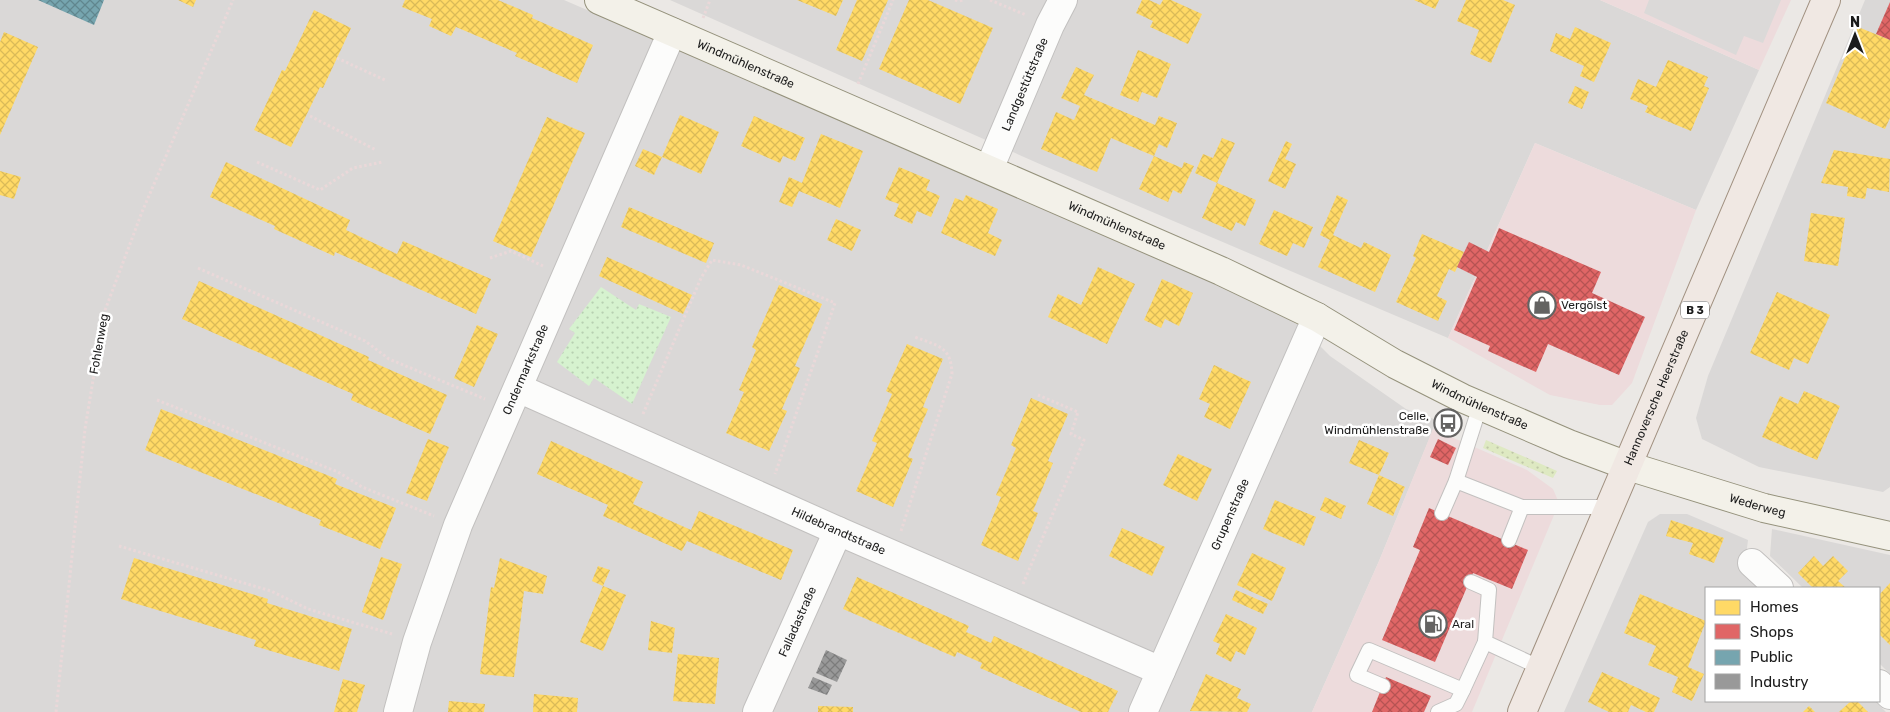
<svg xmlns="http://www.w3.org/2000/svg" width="1890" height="712" font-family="Rubik,sans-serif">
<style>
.residential{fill:#dad8d7}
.commercial{fill:#eddbdc}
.grass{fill:url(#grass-dots)}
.park{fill:url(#park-dots)}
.parking{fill:#dbd9d8}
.homes{fill:url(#homes-cross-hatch)}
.shops{fill:url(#shops-cross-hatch)}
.public{fill:url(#public-cross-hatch)}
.industry{fill:url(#industry-cross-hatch)}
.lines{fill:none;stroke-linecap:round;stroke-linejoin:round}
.lane-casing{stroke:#c2c0bf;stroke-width:16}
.street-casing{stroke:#c2c0bf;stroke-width:30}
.secondary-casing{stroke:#95927c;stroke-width:30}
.primary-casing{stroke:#a19181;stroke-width:30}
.path{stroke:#ead8d9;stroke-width:3;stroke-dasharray:2.5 2.5;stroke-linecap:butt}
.lane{stroke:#fcfcfb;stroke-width:14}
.street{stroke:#fcfcfb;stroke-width:28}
.secondary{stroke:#f3f1e9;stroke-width:28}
.primary{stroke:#f0e8e3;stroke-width:28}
.labels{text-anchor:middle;stroke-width:5;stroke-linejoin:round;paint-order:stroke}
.shield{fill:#fff;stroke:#606060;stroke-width:1}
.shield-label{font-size:11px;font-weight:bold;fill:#1c1c1c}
.street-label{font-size:12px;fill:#1c1c1c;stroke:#fff}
.poi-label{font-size:12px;fill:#1c1c1c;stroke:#fff;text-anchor:start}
</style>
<defs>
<pattern id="grass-dots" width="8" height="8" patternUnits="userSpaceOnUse" patternTransform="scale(1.25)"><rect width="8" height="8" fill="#dee9c2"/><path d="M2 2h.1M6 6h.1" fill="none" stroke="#bec7a6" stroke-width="1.8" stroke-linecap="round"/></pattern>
<pattern id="park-dots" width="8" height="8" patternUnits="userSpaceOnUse" patternTransform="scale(1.25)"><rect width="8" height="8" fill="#d6f2cf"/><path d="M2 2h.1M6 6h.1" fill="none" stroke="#b7cfb1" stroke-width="1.8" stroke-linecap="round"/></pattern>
<pattern id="homes-cross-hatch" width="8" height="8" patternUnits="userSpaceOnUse" patternTransform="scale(1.25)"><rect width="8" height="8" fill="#ffd966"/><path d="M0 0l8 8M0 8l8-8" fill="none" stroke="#daba58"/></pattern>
<pattern id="shops-cross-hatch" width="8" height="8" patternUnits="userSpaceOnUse" patternTransform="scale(1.25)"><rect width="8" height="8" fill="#e06666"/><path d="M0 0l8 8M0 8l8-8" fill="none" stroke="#b55353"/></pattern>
<pattern id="public-cross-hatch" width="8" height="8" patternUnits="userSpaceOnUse" patternTransform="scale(1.25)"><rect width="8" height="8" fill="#76a5af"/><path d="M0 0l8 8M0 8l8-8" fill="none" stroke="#60868e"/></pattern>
<pattern id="industry-cross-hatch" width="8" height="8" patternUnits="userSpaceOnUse" patternTransform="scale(1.25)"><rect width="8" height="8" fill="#999"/><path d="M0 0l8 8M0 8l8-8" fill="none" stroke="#7c7c7c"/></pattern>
</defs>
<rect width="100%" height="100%" fill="#ebe8e5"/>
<g class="residential">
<path d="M0,0H564L1244,294L1300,326L1330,356L1406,409L1437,420L1379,561L1312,712H0Z"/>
<path d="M670,0H1600L1759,70L1696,210L1535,143L1448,338L1042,165Z"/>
<path d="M1865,0H1890V487L1883,492L1759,467L1702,439L1696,418L1708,376Z"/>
<path d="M1660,514H1687L1748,540L1744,572L1761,588H1706V701H1875L1886,712H1564L1648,522Z"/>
<path d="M1772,529L1890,555V674L1879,663V588H1803L1770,556Z"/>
</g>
<g class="commercial">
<path d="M1600,0H1791L1759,70Z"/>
<path d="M1535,143L1696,210L1632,383L1612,405H1600L1550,395L1448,338Z"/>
<path d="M1433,429L1527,470L1553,489L1559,503L1472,712H1312L1379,561Z"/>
</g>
<path class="grass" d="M1486,440L1557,471L1553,478L1483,448Z"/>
<path class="park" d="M601,287L636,310L639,304L671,317L632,404L594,378L589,386L557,362L575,333L569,329Z"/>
<path class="parking" d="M1649,0H1781L1763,43L1744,36L1736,55L1644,13Z"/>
<g class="homes">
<path d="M178,0H196L193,7Z"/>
<path d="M405,0H498L533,15L532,18L593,45L577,83L515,56L517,53L456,27L451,36L429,26L432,19L402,7Z"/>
<path d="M797,0H843L836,16Z"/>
<path d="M857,0H888L862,61L836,50Z"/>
<path d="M909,0H928L993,28L960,104L879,69Z"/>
<path d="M1142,0H1149L1160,5L1163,0H1171L1202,14L1188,44L1150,27L1153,21L1136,13Z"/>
<path d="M1414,0H1439L1435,9Z"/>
<path d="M1466,0H1503L1515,5L1491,63L1470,54L1479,30L1457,21Z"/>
<path d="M314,10L351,28L323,88L320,87L291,147L254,130L282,70L285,71Z"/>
<path d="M1575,27L1611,43L1594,82L1580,76L1584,66L1550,51L1556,33L1570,39Z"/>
<path d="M1858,27L1890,40V118L1885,129L1826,103Z"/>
<path d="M4,32L38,47L0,135V42Z"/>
<path d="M1138,50L1171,64L1157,98L1142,92L1138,102L1120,95Z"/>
<path d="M1668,60L1708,77L1704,86L1709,88L1691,131L1645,112L1648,106L1630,99L1638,79L1656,87Z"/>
<path d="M1076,67L1094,75L1084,95L1155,125L1159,116L1177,123L1167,148L1159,144L1154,156L1111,138L1097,172L1041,149L1056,112L1074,120L1080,106L1061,98Z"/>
<path d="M1575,86L1589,92L1582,109L1568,103Z"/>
<path d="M680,115L719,132L701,174L662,157Z"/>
<path d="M754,116L805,138L795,161L783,156L780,163L741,146Z"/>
<path d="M547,117L585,133L531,257L493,241Z"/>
<path d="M821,134L863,151L840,208L799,191L792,207L779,202L789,177L802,183Z"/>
<path d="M1222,138L1235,143L1217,183L1195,173L1203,154L1213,158Z"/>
<path d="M1286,141L1292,144L1285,159L1296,164L1285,189L1268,181Z"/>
<path d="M643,149L662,157L654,175L635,166Z"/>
<path d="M1834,150L1890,159L1889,192L1867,188L1865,199L1847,196L1848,187L1821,183Z"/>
<path d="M1154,156L1182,168L1184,162L1194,166L1181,194L1173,190L1168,202L1139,189Z"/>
<path d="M226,162L350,220L346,230L397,254L403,241L491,279L476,314L335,252L334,256L274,229L275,226L210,197Z"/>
<path d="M899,167L930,180L926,190L940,196L931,217L917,211L912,224L894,216L899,204L885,199Z"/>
<path d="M0,171L21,177L14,199L0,195Z"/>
<path d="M1217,183L1256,200L1245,226L1236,222L1232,231L1202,218Z"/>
<path d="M966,195L998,209L988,233L1002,240L995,256L941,233L955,198L963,201Z"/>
<path d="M1337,195L1348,200L1333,235L1361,248L1364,242L1391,255L1375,292L1318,267L1330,240L1320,235Z"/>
<path d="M629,207L714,243L706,263L621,227Z"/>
<path d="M1274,210L1313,227L1304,248L1293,243L1287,256L1259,244Z"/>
<path d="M1811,213L1845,218L1838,266L1804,261Z"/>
<path d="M836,219L861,230L852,251L827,240Z"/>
<path d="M1422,234L1464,252L1455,272L1449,269L1437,296L1447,301L1438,321L1396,302L1416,258L1413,256Z"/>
<path d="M607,257L692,295L683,314L599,276Z"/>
<path d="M1098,267L1135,284L1107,344L1048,317L1058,294L1081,305Z"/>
<path d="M1162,279L1193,293L1179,326L1165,319L1161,328L1144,320Z"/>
<path d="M199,281L369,357L368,360L447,395L430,434L351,400L353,394L182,319Z"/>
<path d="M779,285L822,304L795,366L800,368L782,409L787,411L769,451L726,433L744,392L739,390L756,350L752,347Z"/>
<path d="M1777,292L1830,315L1808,364L1794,358L1789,370L1750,353Z"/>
<path d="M477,325L498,334L474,387L454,378Z"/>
<path d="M907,344L943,359L923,407L928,409L908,457L913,459L893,507L856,491L877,443L872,441L892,394L886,391Z"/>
<path d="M1214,365L1251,382L1230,429L1204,417L1210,404L1199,399Z"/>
<path d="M1804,391L1840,406L1817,460L1762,437L1780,396L1798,404Z"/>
<path d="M1031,398L1068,414L1048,461L1053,463L1033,511L1038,513L1018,561L981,545L1001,497L996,495L1016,448L1011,445Z"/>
<path d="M161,409L337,479L335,484L396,508L380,549L319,525L321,520L145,450Z"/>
<path d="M428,439L449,447L427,501L406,493Z"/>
<path d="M1359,440L1389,453L1379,475L1349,463Z"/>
<path d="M551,441L643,482L633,504L691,530L699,511L793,550L781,580L687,541L682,551L603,516L608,505L537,474Z"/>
<path d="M1178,454L1212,469L1197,501L1163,485Z"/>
<path d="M1379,475L1405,487L1393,516L1367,504Z"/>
<path d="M1325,497L1346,506L1341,519L1320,510Z"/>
<path d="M1275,500L1316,517L1304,546L1263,529Z"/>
<path d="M1671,520L1724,538L1714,563L1689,554L1693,543L1666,536Z"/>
<path d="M1122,528L1165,547L1152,576L1109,556Z"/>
<path d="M1252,553L1286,568L1272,601L1237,585Z"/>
<path d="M1814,556L1823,566L1833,556L1848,571L1838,581L1846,588H1813L1798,573Z"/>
<path d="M381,557L402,564L383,620L362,612Z"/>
<path d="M134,558L268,599L267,603L352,629L339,671L254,646L256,640L121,599Z"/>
<path d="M500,558L547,576L543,594L524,591L514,677L480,674L491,587L494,588Z"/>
<path d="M598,566L610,570L603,586L592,581Z"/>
<path d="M857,577L969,626L966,632L991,643L994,636L1118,691L1108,712H1081L980,668L982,663L957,652L955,657L843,609Z"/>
<path d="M1890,583V645L1879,634V595Z"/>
<path d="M603,586L626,595L603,651L580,642Z"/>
<path d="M1236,590L1268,604L1263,614L1232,600Z"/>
<path d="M1640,594L1706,621L1688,667L1704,674L1692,701L1672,692L1678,677L1648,665L1656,646L1624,633Z"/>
<path d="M1226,614L1257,628L1245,655L1236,651L1231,662L1216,654L1220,644L1213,641Z"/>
<path d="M651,621L675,628L672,653L648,650Z"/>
<path d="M678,654L719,658L715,704L673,701Z"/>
<path d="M1602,672L1660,698L1654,712H1646L1631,705L1628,712H1609L1588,702Z"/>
<path d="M1206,674L1241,689L1237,698L1251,704L1247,712L1190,711Z"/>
<path d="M343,679L365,685L357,712H334Z"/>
<path d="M534,694L578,698L577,712H533Z"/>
<path d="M449,701L485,704L484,712H448Z"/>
<path d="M1851,701H1857L1868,712H1839Z"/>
<path d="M818,706L853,707V712H818Z"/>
<path d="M1809,706L1815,712H1803Z"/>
</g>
<g class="shops">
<path d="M1890,2V40L1876,34Z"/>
<path d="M1499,228L1601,272L1592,293L1645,317L1619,375L1548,344L1536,372L1488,351L1490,346L1454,330L1477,277L1457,267L1469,242L1489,252Z"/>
<path d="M1438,439L1456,448L1448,465L1430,457Z"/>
<path d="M1429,508L1528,550L1512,589L1473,573L1435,662L1382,640L1420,550L1413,547Z"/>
<path d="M1386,677L1431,696L1424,712H1372Z"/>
</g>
<path class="public" d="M38,0H104L94,25Z"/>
<g class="industry">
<path d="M826,650L847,660L837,682L816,673Z"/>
<path d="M813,677L832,685L827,695L808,688Z"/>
</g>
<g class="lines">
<g class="lane-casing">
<g id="lane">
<path d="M1456,481L1522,507"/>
<path d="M1442,513L1456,481L1480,406"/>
<path d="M1509,540L1522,507H1610"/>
<path d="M1471,582L1489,590L1485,642L1541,668"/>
<path d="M1383,686L1357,675L1369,650L1463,690L1485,642"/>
<path d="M1438,712L1456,704L1463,690"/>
</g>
</g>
<g class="street-casing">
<g id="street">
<path id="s1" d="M989,169L1050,25L1063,0"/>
<path id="s2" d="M518,388L838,531L1161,671"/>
<path d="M1752,563L1779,588"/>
<path d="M1879,684L1890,695"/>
<path id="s3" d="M398,712L417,642L458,525L672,32"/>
<path id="s4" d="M757,712L838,531"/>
<path id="s5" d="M1143,712L1317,317"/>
</g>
</g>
<g class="secondary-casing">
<g id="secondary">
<path id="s6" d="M599,0L1221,271L1317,317L1395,364L1462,398L1569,444L1628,466L1764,508L1890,536"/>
</g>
</g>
<g class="primary-casing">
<g id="primary">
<path id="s7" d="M1522,712L1826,0"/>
</g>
</g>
<g class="path">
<path d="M955,0L959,1L963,0"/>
<path d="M990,0L1026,15"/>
<path d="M703,18L710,0"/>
<path d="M337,58L387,81"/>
<path d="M858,84L893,0"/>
<path d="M310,116L376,150"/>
<path d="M257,162L320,190L353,168L383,162"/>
<path d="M490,258L511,251L543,266"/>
<path d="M198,268L365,341L389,359L485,399"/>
<path d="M157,400L338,472L362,487L434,516"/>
<path d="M643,414L701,278L712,260L741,265L835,303L775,474"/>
<path d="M901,531L952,374C951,346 938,346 915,337"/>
<path d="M119,546L271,591L308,609L392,634"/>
<path d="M1023,584L1084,440L1071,434L1078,412L1038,395"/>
<path d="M56,712L85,429L104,313L142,212L233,0"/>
</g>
<use href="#lane" class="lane"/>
<use href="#street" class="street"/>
<use href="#secondary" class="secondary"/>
<use href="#primary" class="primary"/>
</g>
<defs>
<g id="shop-ring" transform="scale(1.4375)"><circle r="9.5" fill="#fff" stroke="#646362" stroke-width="1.5"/><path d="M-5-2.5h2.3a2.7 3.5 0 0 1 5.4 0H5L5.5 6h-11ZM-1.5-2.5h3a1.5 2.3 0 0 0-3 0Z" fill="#646362"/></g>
<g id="bus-ring" transform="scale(1.4375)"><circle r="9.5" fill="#fff" stroke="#646362" stroke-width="1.5"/><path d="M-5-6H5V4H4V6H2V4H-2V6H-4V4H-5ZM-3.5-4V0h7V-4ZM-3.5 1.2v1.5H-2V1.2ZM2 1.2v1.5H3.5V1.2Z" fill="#646362"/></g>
<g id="fuel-ring" transform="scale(1.4375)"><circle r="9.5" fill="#fff" stroke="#646362" stroke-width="1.5"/><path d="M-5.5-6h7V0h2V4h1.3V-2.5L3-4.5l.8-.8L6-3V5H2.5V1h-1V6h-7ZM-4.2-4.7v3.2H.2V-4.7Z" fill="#646362"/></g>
</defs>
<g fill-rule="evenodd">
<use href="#shop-ring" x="1542" y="305"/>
<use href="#bus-ring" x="1448" y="423"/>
<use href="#fuel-ring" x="1433" y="624"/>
</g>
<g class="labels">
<rect class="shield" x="1681" y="301.5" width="28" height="17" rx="4"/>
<g class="shield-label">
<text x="1695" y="314">B 3</text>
</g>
<g class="street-label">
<text dy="4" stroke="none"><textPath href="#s6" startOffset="160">Windmühlenstraße</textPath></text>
<text dy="4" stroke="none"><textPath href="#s1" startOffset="92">Landgestütstraße</textPath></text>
<text dy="4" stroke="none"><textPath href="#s6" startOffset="565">Windmühlenstraße</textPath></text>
<text transform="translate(99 344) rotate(-80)" y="4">Fohlenweg</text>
<text dy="4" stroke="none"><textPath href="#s3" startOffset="366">Ondermarkstraße</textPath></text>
<text dy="4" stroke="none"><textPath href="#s7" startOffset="342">Hannoversche Heerstraße</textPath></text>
<text dy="4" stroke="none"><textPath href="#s6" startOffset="970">Windmühlenstraße</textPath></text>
<text dy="4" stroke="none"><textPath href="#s6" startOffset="1266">Wederweg</textPath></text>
<text dy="4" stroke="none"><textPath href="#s5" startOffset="216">Grupenstraße</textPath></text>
<text dy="4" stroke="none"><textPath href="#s2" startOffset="351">Hildebrandtstraße</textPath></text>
<text dy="4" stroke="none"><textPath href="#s4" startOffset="99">Falladastraße</textPath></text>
</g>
<g class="poi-label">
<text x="1561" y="309">Vergölst</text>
<text x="1429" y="420" text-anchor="end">Celle,<tspan x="1429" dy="14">Windmühlenstraße</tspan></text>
<text x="1452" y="628">Aral</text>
</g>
</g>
<rect x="1705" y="587" width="175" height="115" fill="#ffffff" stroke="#a4a4a4"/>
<rect x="1715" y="600" width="25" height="15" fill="#ffd966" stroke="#a4a4a4"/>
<text x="1750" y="612" font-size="15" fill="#1c1c1c">Homes</text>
<rect x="1715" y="624" width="25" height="15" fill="#e06666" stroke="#a4a4a4"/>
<text x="1750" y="637" font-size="15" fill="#1c1c1c">Shops</text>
<rect x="1715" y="650" width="25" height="15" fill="#76a5af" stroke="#a4a4a4"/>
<text x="1750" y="662" font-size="15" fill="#1c1c1c">Public</text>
<rect x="1715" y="674" width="25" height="15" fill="#999999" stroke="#a4a4a4"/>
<text x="1750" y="687" font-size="15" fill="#1c1c1c">Industry</text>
<g transform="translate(1855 35)" stroke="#ffffff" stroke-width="4" paint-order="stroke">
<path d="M0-4L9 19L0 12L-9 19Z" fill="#1c1c1c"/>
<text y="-8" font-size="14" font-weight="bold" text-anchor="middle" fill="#1c1c1c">N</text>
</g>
</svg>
